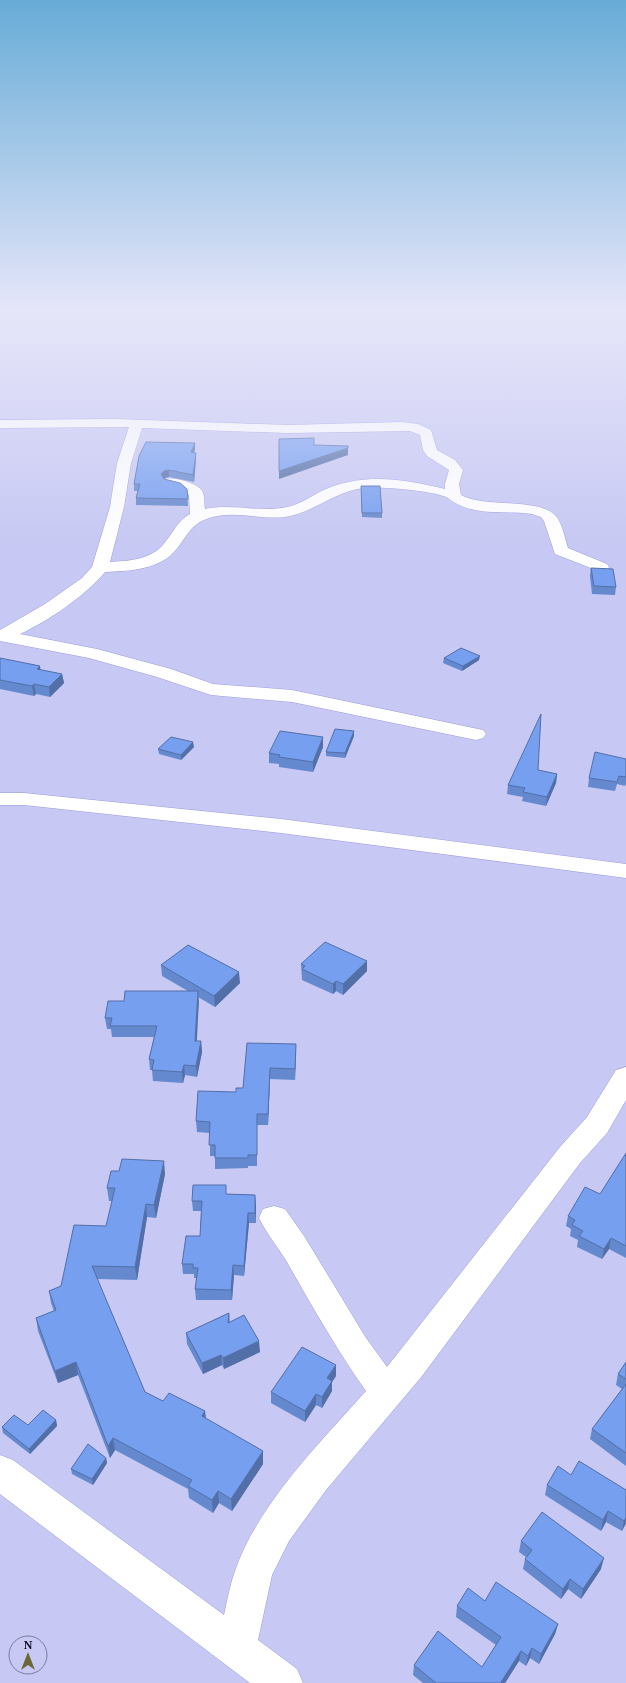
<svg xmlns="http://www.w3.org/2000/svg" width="626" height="1683" font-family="'Noto Serif',serif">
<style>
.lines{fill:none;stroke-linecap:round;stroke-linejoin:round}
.minor-casing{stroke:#9b9bdf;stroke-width:1}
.primary-casing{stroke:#9b9bdf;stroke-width:1}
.minor{fill:#fff;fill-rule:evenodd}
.primary{fill:#fff;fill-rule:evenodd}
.wall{fill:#6589ce}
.shaded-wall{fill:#536fa8}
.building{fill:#769ff0;stroke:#536fa8}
</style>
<rect width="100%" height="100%" fill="#c7c8f3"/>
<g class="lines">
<g class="minor-casing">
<g id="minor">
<path d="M117,419L288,425L402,422L418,424L431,430L437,450L455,460L463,470L459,484L461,495C487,509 544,496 558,519C563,527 565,539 568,548L607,564L609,567L607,570L601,572L555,554L544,521L541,517L532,514C513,511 494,514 475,510C464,508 456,504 448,498C436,491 379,486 364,488C335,491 313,513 285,517C260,520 233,510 209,518C187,525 186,541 171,555C154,570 127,571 105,572C85,596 48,621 20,634L97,649L171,669L213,684L292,690L483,730L486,734L483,738L476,740L292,702L211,695L157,677L89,658L0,641V630L45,604L82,578L92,567L110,507L117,463L129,427L0,428V420ZM142,428L288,433L410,431L420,435L423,450L427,456L449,470L445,484V489C407,480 370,473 331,487C316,492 303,504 287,507C260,513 232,503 205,509C204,505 205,498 203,493C200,483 174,477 165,479L163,482L165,485L181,489L189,495L190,514C176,522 172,535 162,546C149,560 127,561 110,562L124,507L131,463Z"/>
<path d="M626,1067V1100L607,1133L580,1163L422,1376L326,1490L289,1541L272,1575L258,1640L297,1669L303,1683H250L0,1494V1455L13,1460L224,1615C227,1601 230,1585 235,1571C259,1503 319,1444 366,1391C337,1350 312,1306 287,1262C278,1247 267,1234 259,1218L263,1209L274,1206L285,1209L304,1236L366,1338L387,1367L560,1147L587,1117L616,1070Z"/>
</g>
</g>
<g class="primary-casing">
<path id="primary" d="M0,793H24L281,819L626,864V878L281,833L24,805H0Z"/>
</g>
<use href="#minor" class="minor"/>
<use href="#primary" class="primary"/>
</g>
<g class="wall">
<path d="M195,443V449L194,453H196V459L194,482L169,477L165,478L164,479L187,489L188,506L136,505V498L138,491H134V484Z"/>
<path d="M361,486L382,513V518L362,517Z"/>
<path d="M591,568L616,587L615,595L592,594L590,576Z"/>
<path d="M444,658L479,660L462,671L443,663Z"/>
<path d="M0,659L41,670L62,674L64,683L50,697L36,694L34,696L0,689Z"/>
<path d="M354,736L345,758L326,756V752Z"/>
<path d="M323,737V747L313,772L279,767V764L269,763V753Z"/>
<path d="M194,747L181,760L159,754L158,749Z"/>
<path d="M626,759V784L625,786L617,784L615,791L588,787L589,778Z"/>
<path d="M538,770L557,774L556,783L546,806L522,801L523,797L507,794L508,785Z"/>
<path d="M367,961V971L343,995L336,991L333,994L302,980L301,964Z"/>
<path d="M161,965L240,983L215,1007L198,997L197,1041H201L202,1052L197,1077L185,1075L183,1083L153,1081L152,1070H150L149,1059L154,1037H112L111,1029H107L105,1018L124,1001L188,991L162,976Z"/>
<path d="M296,1044L295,1080L270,1079L268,1125H257V1166H248V1168L215,1169V1156H210V1133L197,1132L196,1121L236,1092L243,1088Z"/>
<path d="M626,1153V1258L609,1249L602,1259L577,1247L578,1240L570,1236L571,1229L566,1226L568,1216L600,1194Z"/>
<path d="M165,1174L156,1218L147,1217L137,1280L97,1279L145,1392L163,1401L205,1411L206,1419L263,1451V1464L232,1511L219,1503L213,1513L189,1498L188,1489L115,1450L110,1458L78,1375L58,1383L38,1331L36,1318L54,1311L51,1303L49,1291L61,1286L106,1226L112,1201H109L107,1188Z"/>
<path d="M227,1194L255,1195L256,1223H249L244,1276L234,1275L232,1300H196L195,1289L197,1278H194V1274H183L182,1264L200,1236L201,1211H193L192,1201Z"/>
<path d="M229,1313L230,1322L260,1352L224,1369L222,1365L203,1374L187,1344L186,1333Z"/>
<path d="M626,1362V1466L590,1439L592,1429L622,1389L616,1385L618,1374Z"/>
<path d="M336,1376L332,1382V1391L322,1408L316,1405L305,1422L271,1403V1392Z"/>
<path d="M56,1420L57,1426L30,1454L3,1433L2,1427L28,1425Z"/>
<path d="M106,1458L107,1463L93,1485L72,1474L71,1469Z"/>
<path d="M571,1475L626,1490V1523L622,1531L606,1522L601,1531L545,1495L547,1485Z"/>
<path d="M521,1541L601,1569L581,1599L568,1589L561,1599L523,1569L525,1559L526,1557L519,1552Z"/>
<path d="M485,1601L558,1624L555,1634L539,1664L530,1658L526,1666L519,1661L505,1683H423L413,1675L414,1665L482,1667L496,1645L456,1617L457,1606Z"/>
</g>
<g class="shaded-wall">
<path d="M195,443V449L192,459L191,452Z"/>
<path d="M348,448V455L279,479V471Z"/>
<path d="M196,453V459L194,482L193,475Z"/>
<path d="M169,470V477L165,478L162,481L161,474L164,471Z"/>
<path d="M480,656L479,660L462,671L463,666Z"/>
<path d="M40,666L41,675L37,669Z"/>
<path d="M62,674L64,683L50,697L49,687Z"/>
<path d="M34,684L36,694L34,696L32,686Z"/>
<path d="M354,731V736L345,758V753Z"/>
<path d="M323,737V747L313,772V762Z"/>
<path d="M193,742L194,747L181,760V755Z"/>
<path d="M557,774L556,783L546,806L547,797Z"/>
<path d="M367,961V971L343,995V984Z"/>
<path d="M239,972L240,983L215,1007L214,996Z"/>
<path d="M336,981V991L333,994V984Z"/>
<path d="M198,991L199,1002L196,1051L195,1041Z"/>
<path d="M201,1041L202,1052L197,1077L196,1066Z"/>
<path d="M296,1044V1054L295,1080V1069Z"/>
<path d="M184,1065L185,1075L183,1083L182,1072Z"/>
<path d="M270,1068V1079L268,1125V1114Z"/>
<path d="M164,1161L165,1174L156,1218L154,1205Z"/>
<path d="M255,1195L256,1205V1223L255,1213Z"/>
<path d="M146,1204L147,1217L137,1280L135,1267Z"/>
<path d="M248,1213L249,1223L244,1276V1266Z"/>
<path d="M611,1238L609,1249L602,1259L604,1249Z"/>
<path d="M233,1265L234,1275L232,1300L231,1290Z"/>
<path d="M259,1341L260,1352L224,1369L223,1358Z"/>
<path d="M221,1355L222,1365L203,1374L202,1363Z"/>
<path d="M76,1362L78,1375L58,1383L55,1371Z"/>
<path d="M336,1365V1376L332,1382V1391L322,1408V1397L327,1378Z"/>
<path d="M316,1394V1405L305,1422V1411Z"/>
<path d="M205,1411L206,1424L202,1416Z"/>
<path d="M56,1420L57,1426L30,1454L29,1449Z"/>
<path d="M113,1438L115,1450L110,1458L108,1446Z"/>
<path d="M263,1451V1464L232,1511L231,1499Z"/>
<path d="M106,1458L107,1463L93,1485L92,1479Z"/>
<path d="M218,1491L219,1503L213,1513L212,1500Z"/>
<path d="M608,1511L606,1522L601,1531L603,1520Z"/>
<path d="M626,1518V1523L622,1531L624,1521Z"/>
<path d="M604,1558L601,1569L581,1599L583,1589Z"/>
<path d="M570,1579L568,1589L561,1599L563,1589Z"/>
<path d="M558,1624L555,1634L539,1664L541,1654Z"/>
<path d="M532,1648L530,1658L526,1666L528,1656Z"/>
<path d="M521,1651L519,1661L505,1683H501Z"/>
</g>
<g class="building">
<path d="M314,438V445L348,446V448L279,471V439Z"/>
<path d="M146,442L195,443L191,452L196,453L193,475L169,470L164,471L161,474L164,479L180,483L187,489L188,499L136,498L140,484H134L139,456Z"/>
<path d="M361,486H380L382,513H362Z"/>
<path d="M591,568L613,569L616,587L594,586Z"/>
<path d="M461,648L480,656L463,666L444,658Z"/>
<path d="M0,658L40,666L37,669L62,674L49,687L34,684L32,686L0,680Z"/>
<path d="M541,714L538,770L557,774L547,797L523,792L525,788L508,785Z"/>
<path d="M335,729L354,731L345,753L326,752Z"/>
<path d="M280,731L323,737L313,762L279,757L280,755L269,753Z"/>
<path d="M171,737L193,742L181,755L158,749Z"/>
<path d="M595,752L626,759V777L619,776L617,782L589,778Z"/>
<path d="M325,942L367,961L343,984L336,981L333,984L302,969L305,966L301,964Z"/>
<path d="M188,945L239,972L214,996L161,965Z"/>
<path d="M125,991H198L195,1041H201L196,1066L184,1065L182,1072L152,1070L154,1060L149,1059L157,1026H110L112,1018H105L108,1001H124Z"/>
<path d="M247,1043L296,1044L295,1069L270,1068L268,1114H257V1155H248V1158H215V1145H209L210,1122L196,1121L198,1091L236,1092V1088H243Z"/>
<path d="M626,1153V1246L611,1238L604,1249L579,1236L583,1231L572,1225L575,1220L568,1216L585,1187L600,1194Z"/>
<path d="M122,1159L164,1161L154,1205L146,1204L135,1267L92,1266L145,1392L163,1401L169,1393L205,1411L202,1416L263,1451L231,1499L218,1491L212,1500L188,1486L192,1480L113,1438L108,1446L76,1362L55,1371L36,1318L56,1310L49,1291L61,1286L74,1225L106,1226L115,1188H107L111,1171H119Z"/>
<path d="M193,1185H226V1194L255,1195V1213H248L244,1266L233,1265L231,1290L195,1289L198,1268H193V1264H182L186,1236H200L202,1201H192Z"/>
<path d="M229,1313L228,1323L244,1315L259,1341L223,1358L221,1355L202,1363L186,1333Z"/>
<path d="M302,1347L336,1365L327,1378L332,1381L322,1397L316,1394L305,1411L271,1392Z"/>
<path d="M626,1362V1379L618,1374Z"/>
<path d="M626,1384V1453L592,1429Z"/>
<path d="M43,1410L56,1420L29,1449L2,1427L14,1415L28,1425Z"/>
<path d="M88,1444L106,1458L92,1479L71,1469Z"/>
<path d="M579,1461L626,1490V1518L624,1521L608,1511L603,1520L547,1485L558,1466L571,1475Z"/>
<path d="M542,1512L604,1558L583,1589L570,1579L563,1589L525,1559L532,1550L521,1541Z"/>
<path d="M496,1582L558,1624L541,1654L532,1648L528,1656L521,1651L501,1682L502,1683H436L414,1665L438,1631L482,1667L501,1637L457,1606L468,1588L485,1601Z"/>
</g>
<linearGradient id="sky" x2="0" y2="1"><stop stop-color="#67acd7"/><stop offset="0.57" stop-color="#e6e6fa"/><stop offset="1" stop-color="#e6e6fa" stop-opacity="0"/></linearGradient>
<rect width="626" height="545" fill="url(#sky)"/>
<g transform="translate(28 1655)"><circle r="19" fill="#c7c8f3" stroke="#7c7c9f"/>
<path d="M0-3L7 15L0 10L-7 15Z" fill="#6c6734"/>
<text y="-6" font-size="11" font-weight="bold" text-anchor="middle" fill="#0c0a22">N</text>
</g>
</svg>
